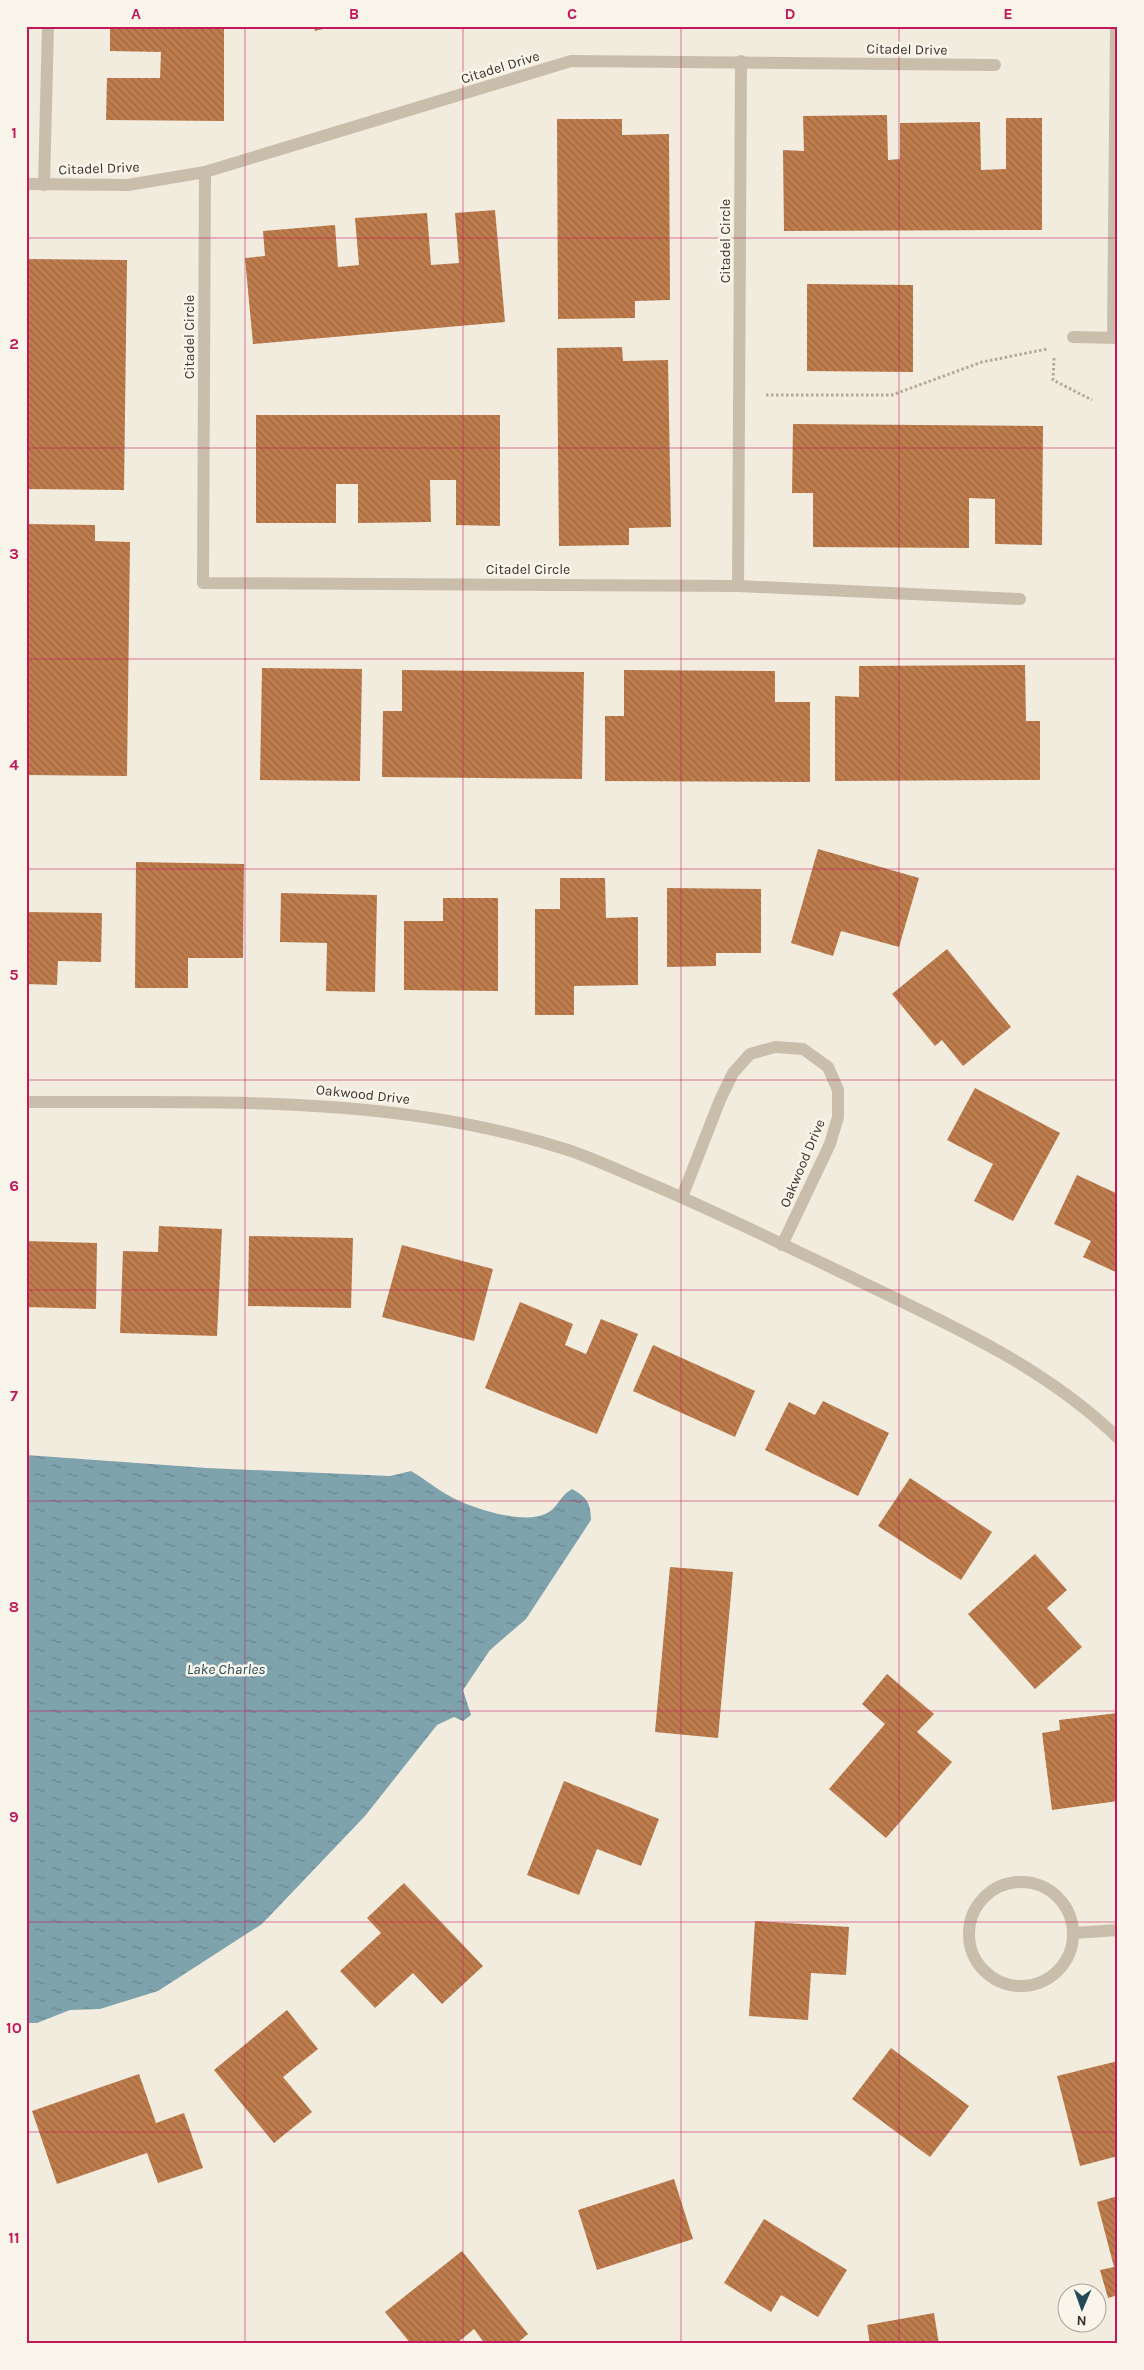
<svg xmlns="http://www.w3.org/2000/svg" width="1144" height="2370" font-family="Karla,sans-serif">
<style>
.water{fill:url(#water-ripples)}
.building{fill:url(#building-back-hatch)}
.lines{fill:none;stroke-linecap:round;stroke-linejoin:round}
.path{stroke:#b5a895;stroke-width:3;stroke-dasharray:2.5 2.5;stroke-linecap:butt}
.minor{stroke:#c9beab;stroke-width:12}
.grid{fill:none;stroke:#c2185b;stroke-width:1;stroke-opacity:0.55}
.labels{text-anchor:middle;stroke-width:5;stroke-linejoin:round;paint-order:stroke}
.street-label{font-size:14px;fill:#37302a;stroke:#f9f5eb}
.water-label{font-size:15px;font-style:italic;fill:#214a56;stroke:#f9f5eb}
.neatline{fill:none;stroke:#c2185b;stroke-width:2}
.grid-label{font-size:16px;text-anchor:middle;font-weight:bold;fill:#c2185b}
</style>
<defs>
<pattern id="water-ripples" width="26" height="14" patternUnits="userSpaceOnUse" patternTransform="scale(1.25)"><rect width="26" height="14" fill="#7fa3ad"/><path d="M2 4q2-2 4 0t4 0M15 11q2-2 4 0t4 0" fill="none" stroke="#69858d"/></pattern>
<pattern id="building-back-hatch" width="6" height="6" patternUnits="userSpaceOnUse" patternTransform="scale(1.25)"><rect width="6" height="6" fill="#bf7d4e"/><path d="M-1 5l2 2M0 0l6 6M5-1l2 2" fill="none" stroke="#9c6741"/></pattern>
</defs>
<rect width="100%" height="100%" fill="#f1ecde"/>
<path class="water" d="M26,1455L207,1468L390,1476L411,1471C423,1478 434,1487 446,1494C467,1507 522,1525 545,1514C558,1509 559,1496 572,1489C587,1497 591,1504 591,1520L526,1619L490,1650L463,1690L471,1715L463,1721L454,1717L437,1725L365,1816L262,1924L158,1991L100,2009L70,2010L37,2023H26Z"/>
<g class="building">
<path d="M110,26H224V121L106,120L107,78H160L161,52L110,51Z"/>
<path d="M314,26H331V27L315,31Z"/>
<path d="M887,115L888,160L900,159V123L980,122L981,170L1006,169V118H1042V230L784,231L783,150L804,151L803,116Z"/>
<path d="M557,119H622V135L669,134L670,300L635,301V318L558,319Z"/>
<path d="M495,210L505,322L253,344L245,258L265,256L263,231L335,225L338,267L359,265L355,218L427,213L431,265L459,263L455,213Z"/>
<path d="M26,259L127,260L124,490L26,489Z"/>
<path d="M807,284L913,285V372L807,371Z"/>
<path d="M622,347L623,361L668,360L671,527L629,528V545L559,546L557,348Z"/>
<path d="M256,415H500V526L456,525V480H430L431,522L358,523V484H336V523H256Z"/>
<path d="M793,424L1043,426L1042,545L995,544V499L969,498V548L813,547V493H792Z"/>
<path d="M26,524L95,525V541L130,542L127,776L26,775Z"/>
<path d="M1025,665L1026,721H1040V780L835,781V696L859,697V666Z"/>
<path d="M262,668L362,669L360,781L260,780Z"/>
<path d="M402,670L584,672L582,779L382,777L383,711H402Z"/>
<path d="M624,670L775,671V702H810V782L605,781V716H624Z"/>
<path d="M818,849L919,878L899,947L841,931L833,956L791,943Z"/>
<path d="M136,862L244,864L243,958H188V988H135Z"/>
<path d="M560,878H605L606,918L638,917V985L574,986V1015H535V909H560Z"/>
<path d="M667,888L761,889V953H716V966L667,967Z"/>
<path d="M281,893L377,895L375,992L326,991L327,943L280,942Z"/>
<path d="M443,898H498V991L404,990V921H443Z"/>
<path d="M26,912L102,913L101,962L58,961L57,985L26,984Z"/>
<path d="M947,949L1011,1027L963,1066L942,1040L935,1046L892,994Z"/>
<path d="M975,1088L1060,1133L1013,1221L974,1201L993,1164L947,1140Z"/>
<path d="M1077,1175L1118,1194V1273L1083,1257L1091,1241L1054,1224Z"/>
<path d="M159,1226L222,1229L217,1336L120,1333L123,1251L158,1252Z"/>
<path d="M249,1236L353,1238L351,1308L248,1306Z"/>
<path d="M26,1241L97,1243L96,1309L26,1307Z"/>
<path d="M402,1245L493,1269L474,1341L382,1317Z"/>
<path d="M520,1302L573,1324L565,1345L586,1354L601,1319L638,1334L597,1434L485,1388Z"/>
<path d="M653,1345L755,1391L735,1437L633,1391Z"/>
<path d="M823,1401L889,1433L858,1496L765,1450L789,1402L815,1415Z"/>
<path d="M910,1478L992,1532L961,1580L878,1526Z"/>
<path d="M1035,1554L1067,1590L1047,1608L1082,1647L1035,1689L968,1614Z"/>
<path d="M670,1567L733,1572L718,1738L655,1732Z"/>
<path d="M887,1674L934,1714L917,1732L952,1762L886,1838L829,1789L885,1724L862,1704Z"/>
<path d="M1118,1713V1801L1052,1810L1042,1733L1060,1730L1059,1720Z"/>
<path d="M564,1781L659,1819L641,1866L597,1849L579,1895L527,1875Z"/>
<path d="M404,1883L483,1966L442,2004L413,1973L375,2008L340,1971L381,1933L367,1918Z"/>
<path d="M755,1921L849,1927L846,1975L811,1973L808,2020L749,2016Z"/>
<path d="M287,2010L318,2049L283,2077L312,2112L274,2143L214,2070Z"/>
<path d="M891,2048L969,2106L930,2157L852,2099Z"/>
<path d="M1118,2061V2156L1080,2166L1057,2076Z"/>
<path d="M139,2074L156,2123L184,2113L203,2168L158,2183L147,2153L57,2184L32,2111Z"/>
<path d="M674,2179L693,2239L597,2270L578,2210Z"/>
<path d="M1118,2196V2295L1108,2298L1100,2270L1114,2267L1097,2202Z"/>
<path d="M764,2219L847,2270L818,2317L781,2295L771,2312L724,2283Z"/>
<path d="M462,2251L528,2334L516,2344H485L474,2329L456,2344H411L385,2312Z"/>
<path d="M934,2313L939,2344H870L867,2325Z"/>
</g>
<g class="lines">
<g class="path">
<path d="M1054,358L1053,380L1092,400"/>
<path d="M766,395H892L982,362L1047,349"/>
</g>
<g class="minor">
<path d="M205,172L203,583L738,586L1020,599"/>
<path d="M26,184L128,185L205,172L571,61L995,65"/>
<path d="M44,185L48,26"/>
<path d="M1073,337L1118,338"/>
<path d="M1113,337L1116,26"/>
<path d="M738,586L741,61"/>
<path d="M26,1102C208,1103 393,1093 568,1150C592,1158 616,1169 639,1179C711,1209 782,1244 853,1278C946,1323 1043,1365 1118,1438"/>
<path d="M682,1197L720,1100L733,1073L750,1054L775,1047L803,1049L828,1067L838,1090V1117L830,1144L782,1245"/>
<circle cx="1021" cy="1934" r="52"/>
<path d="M1074,1933L1118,1930"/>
</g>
</g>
<path class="grid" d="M245,26V2344M463,26V2344M681,26V2344M899,26V2344M26,238H1118M26,448H1118M26,659H1118M26,869H1118M26,1080H1118M26,1290H1118M26,1501H1118M26,1711H1118M26,1922H1118M26,2132H1118"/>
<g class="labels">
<g class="street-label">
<text transform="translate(907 49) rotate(1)" y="5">Citadel Drive</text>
<text transform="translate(500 67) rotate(-17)" y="5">Citadel Drive</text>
<text transform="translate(99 168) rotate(-2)" y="5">Citadel Drive</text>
<text transform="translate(725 241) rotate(-90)" y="5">Citadel Circle</text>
<text transform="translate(189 337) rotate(-90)" y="5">Citadel Circle</text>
<text x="528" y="574">Citadel Circle</text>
<text transform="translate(363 1094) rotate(6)" y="5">Oakwood Drive</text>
<text transform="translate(802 1163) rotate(-67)" y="5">Oakwood Drive</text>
</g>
<g class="water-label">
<text x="226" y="1674">Lake Charles</text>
</g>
</g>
<rect width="1144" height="2370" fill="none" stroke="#f9f5eb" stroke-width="55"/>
<g transform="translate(1082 2308) rotate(182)"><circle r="24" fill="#f9f5eb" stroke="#aba69e"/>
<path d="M0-4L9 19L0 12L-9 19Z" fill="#214a56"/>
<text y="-8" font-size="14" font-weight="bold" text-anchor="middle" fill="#37302a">N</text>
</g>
<rect x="28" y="28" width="1088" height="2314" class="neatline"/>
<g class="grid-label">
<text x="136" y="19">A</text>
<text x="354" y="19">B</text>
<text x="572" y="19">C</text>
<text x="790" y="19">D</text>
<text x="1008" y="19">E</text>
<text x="14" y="138">1</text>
<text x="14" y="349">2</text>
<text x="14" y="559">3</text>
<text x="14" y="770">4</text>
<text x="14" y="980">5</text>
<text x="14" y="1191">6</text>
<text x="14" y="1401">7</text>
<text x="14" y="1612">8</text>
<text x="14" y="1822">9</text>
<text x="14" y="2033">10</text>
<text x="14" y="2243">11</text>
</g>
</svg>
